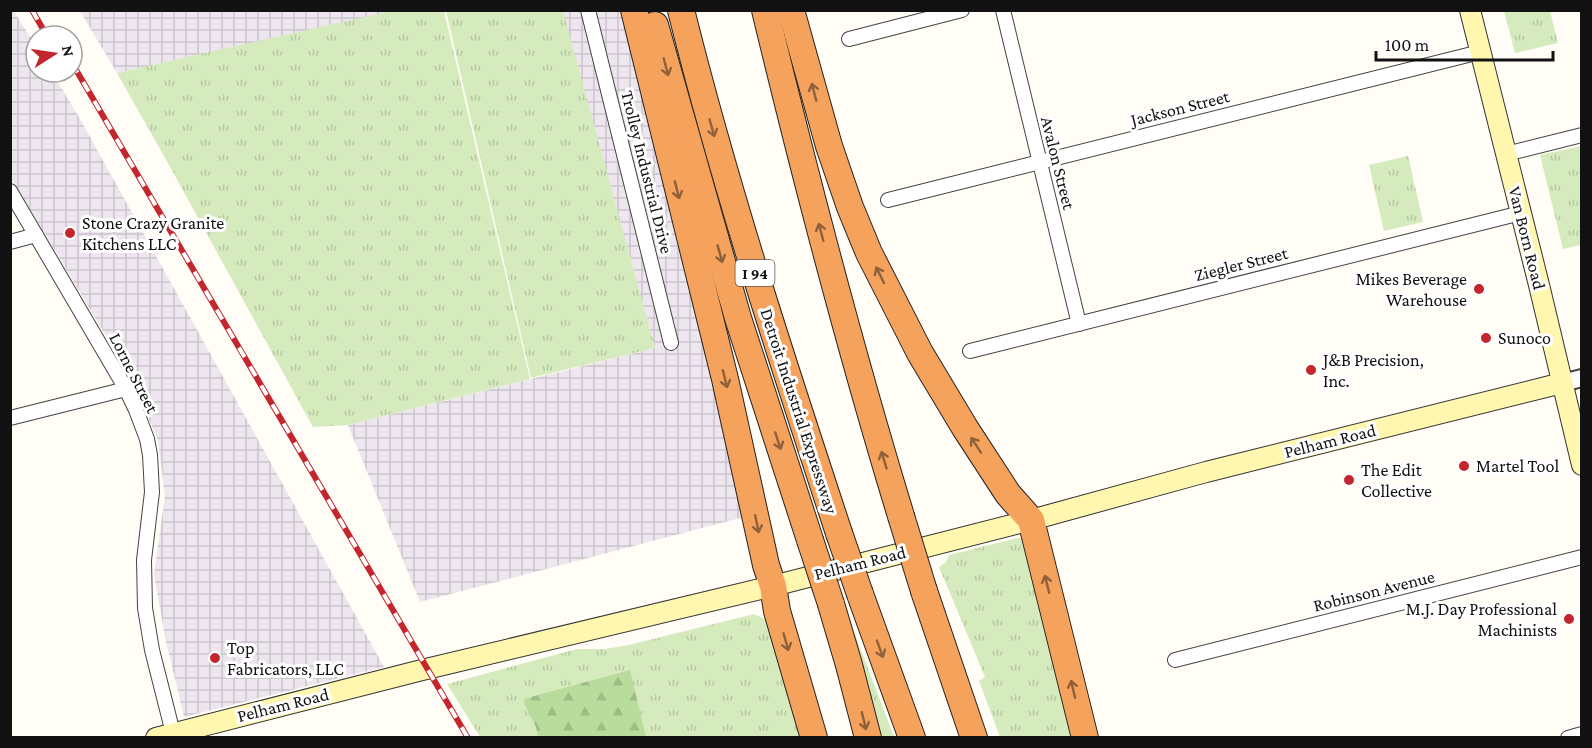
<svg xmlns="http://www.w3.org/2000/svg" width="1592" height="748" font-family="'Crimson Pro',serif">
<style>
.industrial{fill:url(#industrial-grid)}
.grass{fill:url(#grass-tufts)}
.forest{fill:url(#forest-firs)}
.lines{fill:none;stroke-linecap:round;stroke-linejoin:round}
.minor-casing{stroke:#444;stroke-width:16}
.tertiary-casing{stroke:#444;stroke-width:20}
.secondary-casing{stroke:#333;stroke-width:22}
.motorway-casing{stroke:#222;stroke-width:28}
.minor{stroke:#fff;stroke-width:14}
.tertiary{stroke:#fff;stroke-width:16}
.secondary{stroke:#fff6b0;stroke-width:20}
.motorway{stroke:#f5a25d;stroke-width:26}
.rail-casing{stroke:#c4262e;stroke-width:6}
.rail{stroke:#fff;stroke-width:4;stroke-dasharray:11;stroke-linecap:butt}
.motorway-bridge-casing{stroke:#222;stroke-width:28;stroke-linecap:butt}
.motorway-bridge{stroke:#f5a25d;stroke-width:26}
.oneway{stroke:#8e613b}
.poi-dot{fill:#c4262e;stroke:#fff;stroke-width:2}
.labels{text-anchor:middle;stroke-width:6;stroke-linejoin:round;paint-order:stroke}
.shield{fill:#fff;stroke:#585858;stroke-width:1.5}
.shield-label{font-size:16px;font-weight:bold;fill:#111}
.street-label{font-size:18px;fill:#111;stroke:#fff}
.poi-label{font-size:18px;fill:#111;stroke:#fff;text-anchor:start}
</style>
<defs>
<pattern id="industrial-grid" width="8" height="8" patternUnits="userSpaceOnUse" patternTransform="scale(1.5)"><rect width="8" height="8" fill="#eee6ef"/><path d="M0 4h8M4 0v8" fill="none" stroke="#cbc4cc"/></pattern>
<pattern id="grass-tufts" width="24" height="20" patternUnits="userSpaceOnUse" patternTransform="scale(1.5)"><rect width="24" height="20" fill="#d5ebbd"/><path d="M3 7l-1-3M5 7V3M7 7l1-3M15 17l-1-3M17 17v-4M19 17l1-3" fill="none" stroke="#b6c8a1"/></pattern>
<pattern id="forest-firs" width="22" height="20" patternUnits="userSpaceOnUse" patternTransform="scale(1.5)"><rect width="22" height="20" fill="#b9dc9c"/><path d="M5 1l3.5 6h-7zM16 11l3.5 6h-7z" fill="#9ebc85"/></pattern>
</defs>
<rect width="100%" height="100%" fill="#fffdf5"/>
<g class="industrial">
<path d="M14,11L36,47V72H52L80,119L384,667L184,717L165,637L154,574L165,496L158,441L133,381L11,178L10,11Z"/>
<path d="M80,11H398L117,73Z"/>
<path d="M562,11H623L744,517L420,602L348,425L655,348Z"/>
</g>
<g class="grass">
<path d="M396,10L444,11L530,379L348,425L313,427L169,165L117,73Z"/>
<path d="M446,11H563L655,348L531,378Z"/>
<path d="M1504,11H1550L1558,43L1515,53Z"/>
<path d="M1581,146V245L1563,249L1540,155Z"/>
<path d="M1408,156L1423,222L1384,231L1369,165Z"/>
<path d="M1018,538H1027L1077,737H1000L979,681L985,677L939,567L946,562L949,555Z"/>
<path d="M847,613L894,737H882Z"/>
<path d="M754,614L765,619L772,629L804,737H480L447,684L577,649H605L629,645Z"/>
</g>
<path class="forest" d="M630,670L646,737H538L536,727L525,705L524,699L527,698Z"/>
<g class="lines">
<g class="minor-casing">
<g id="minor">
<path d="M588,10L671,343"/>
<path d="M1003,10L1079,324"/>
<path d="M849,39L962,10"/>
<path d="M1506,154L1582,135"/>
<path d="M10,191L126,389L136,410L147,439L150,455L152,492L144,560L145,608L152,650L173,733"/>
<path d="M888,200L1480,52"/>
<path d="M10,242L36,235"/>
<path d="M970,351L1521,213"/>
<path d="M10,418L126,389"/>
<path d="M1175,660L1582,557"/>
<path d="M1568,738L1582,734"/>
</g>
</g>
<g class="tertiary-casing">
<path id="tertiary" d="M1562,383L1582,378"/>
</g>
<g class="secondary-casing">
<g id="secondary">
<path d="M1470,10L1539,285L1582,465"/>
<path d="M156,738L422,670L773,586L1031,520L1206,472L1562,383"/>
</g>
</g>
<g class="motorway-casing">
<g id="motorway">
<path d="M634,10L725,379L766,565L773,586L777,611L814,738"/>
<path d="M681,10C725,187 782,360 839,533"/>
<path d="M765,10C806,180 850,349 901,516"/>
<path d="M791,10L829,146L850,207L869,253L920,353L965,428L1008,494L1031,520L1085,738"/>
<path d="M655,25L738,318L810,540"/>
<path d="M924,591L974,738"/>
<path d="M860,594L912,738"/>
<path d="M831,604L849,665L868,738"/>
</g>
</g>
<use href="#minor" class="minor"/>
<use href="#tertiary" class="tertiary"/>
<use href="#secondary" class="secondary"/>
<use href="#motorway" class="motorway"/>
<g class="rail-casing">
<g id="rail">
<path d="M32,10L47,36"/>
<path d="M72,63L468,738"/>
</g>
</g>
<use href="#rail" class="rail"/>
<g class="motorway-bridge-casing">
<g id="motorway-bridge">
<path d="M901,516L924,591"/>
<path d="M839,533L860,594"/>
<path d="M810,540L831,604"/>
</g>
</g>
<use href="#motorway-bridge" class="motorway-bridge"/>
</g>
<defs><path id="oneway-shaft" d="M-6 0H5M1.5-3L5.5 0L1.5 3" fill="none" stroke-width="1.6" stroke-linecap="round" stroke-linejoin="round" transform="scale(1.5)"/></defs>
<g class="oneway">
<use href="#oneway-shaft" transform="translate(666 67) rotate(75)"/>
<use href="#oneway-shaft" transform="translate(814 92) rotate(-105)"/>
<use href="#oneway-shaft" transform="translate(712 128) rotate(74)"/>
<use href="#oneway-shaft" transform="translate(677 190) rotate(76)"/>
<use href="#oneway-shaft" transform="translate(821 232) rotate(-105)"/>
<use href="#oneway-shaft" transform="translate(720 254) rotate(74)"/>
<use href="#oneway-shaft" transform="translate(880 275) rotate(-116)"/>
<use href="#oneway-shaft" transform="translate(725 379) rotate(76)"/>
<use href="#oneway-shaft" transform="translate(778 441) rotate(72)"/>
<use href="#oneway-shaft" transform="translate(976 445) rotate(-123)"/>
<use href="#oneway-shaft" transform="translate(884 460) rotate(-107)"/>
<use href="#oneway-shaft" transform="translate(757 524) rotate(78)"/>
<use href="#oneway-shaft" transform="translate(1047 584) rotate(-104)"/>
<use href="#oneway-shaft" transform="translate(786 642) rotate(74)"/>
<use href="#oneway-shaft" transform="translate(880 649) rotate(70)"/>
<use href="#oneway-shaft" transform="translate(1073 689) rotate(-103)"/>
<use href="#oneway-shaft" transform="translate(864 721) rotate(76)"/>
</g>
<g class="poi-dot">
<circle cx="70" cy="233" r="6"/>
<circle cx="1479" cy="289" r="6"/>
<circle cx="1486" cy="338" r="6"/>
<circle cx="1311" cy="370" r="6"/>
<circle cx="1464" cy="466" r="6"/>
<circle cx="1349" cy="480" r="6"/>
<circle cx="1569" cy="619" r="6"/>
<circle cx="215" cy="658" r="6"/>
</g>
<g class="labels">
<rect class="shield" x="735.5" y="260" width="39" height="26" rx="4.5"/>
<g class="shield-label">
<text x="755" y="279">I 94</text>
</g>
<g class="street-label">
<text transform="translate(1180 108) rotate(-14)" y="6">Jackson Street</text>
<text transform="translate(1058 163) rotate(76)" y="6">Avalon Street</text>
<text transform="translate(647 172) rotate(76)" y="6">Trolley Industrial Drive</text>
<text transform="translate(1527 238) rotate(76)" y="6">Van Born Road</text>
<text transform="translate(1241 264) rotate(-14)" y="6">Ziegler Street</text>
<text transform="translate(134 373) rotate(63)" y="6">Lorne Street</text>
<text transform="translate(799 411) rotate(72)" y="6">Detroit Industrial Expressway</text>
<text transform="translate(1330 441) rotate(-14)" y="6">Pelham Road</text>
<text transform="translate(860 563) rotate(-14)" y="6">Pelham Road</text>
<text transform="translate(1374 591) rotate(-14)" y="6">Robinson Avenue</text>
<text transform="translate(283 705) rotate(-14)" y="6">Pelham Road</text>
</g>
<g class="poi-label">
<text x="82" y="229">Stone Crazy Granite<tspan x="82" dy="21">Kitchens LLC</tspan></text>
<text x="1467" y="285" text-anchor="end">Mikes Beverage<tspan x="1467" dy="21">Warehouse</tspan></text>
<text x="1498" y="344">Sunoco</text>
<text x="1323" y="366">J&amp;B Precision,<tspan x="1323" dy="21">Inc.</tspan></text>
<text x="1476" y="472">Martel Tool</text>
<text x="1361" y="476">The Edit<tspan x="1361" dy="21">Collective</tspan></text>
<text x="1557" y="615" text-anchor="end">M.J. Day Professional<tspan x="1557" dy="21">Machinists</tspan></text>
<text x="227" y="654">Top<tspan x="227" dy="21">Fabricators, LLC</tspan></text>
</g>
</g>
<rect width="1592" height="748" fill="none" stroke="#111111" stroke-width="24"/>
<g transform="translate(54 54) rotate(78)"><circle r="28" fill="#ffffff" stroke="#a0a0a0" stroke-width="1.5"/>
<path d="M0-4.5L10 22L0 15L-10 22Z" fill="#c4262e"/>
<text y="-9" font-size="16" font-weight="bold" text-anchor="middle" fill="#111111">N</text>
</g>
<path d="M1376 51v9h177v-9" fill="none" stroke="#111111" stroke-width="3"/>
<text x="1385" y="51" font-size="18" fill="#111111" stroke="#ffffff" stroke-width="4.5" paint-order="stroke">100 m</text>
</svg>
